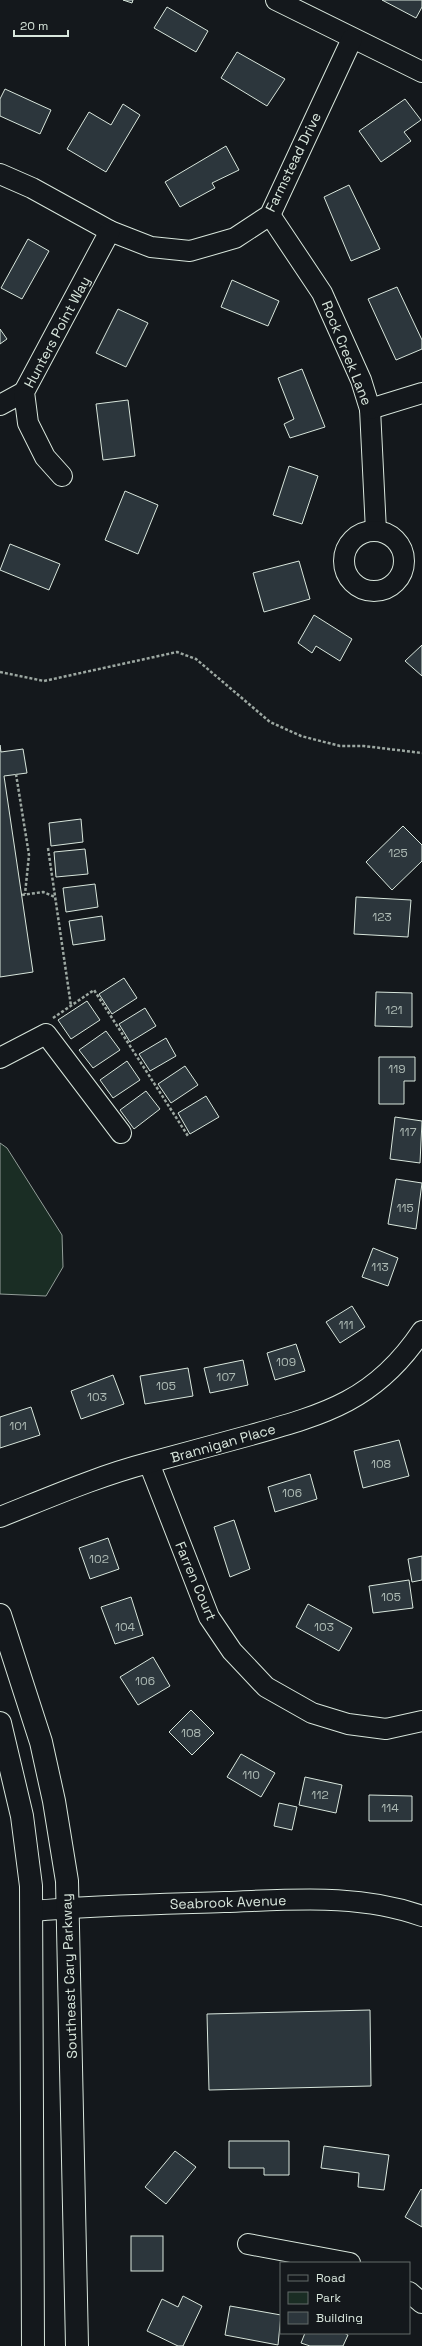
<svg xmlns="http://www.w3.org/2000/svg" width="422" height="2346" font-family="'Space Grotesk',sans-serif">
<style>
.green{fill:#1a2d24;stroke:#939e99}
.building{fill:#2c363c;stroke:#d8e6dc}
.lines{fill:none;stroke-linecap:round;stroke-linejoin:round}
.minor-casing{stroke:#d8e6dc;stroke-width:22}
.major-casing{stroke:#d8e6dc;stroke-width:24}
.path{stroke:#9da8a2;stroke-width:2.5;stroke-dasharray:3 2;stroke-linecap:butt}
.minor{stroke:#14181c;stroke-width:20}
.major{stroke:#14181c;stroke-width:22}
.labels{text-anchor:middle;stroke-width:3;stroke-linejoin:round;paint-order:stroke}
.number-label{font-size:12px;fill:#adbab4}
.street-label{font-size:14px;fill:#d8e6dc;stroke:#14181c}
</style>
<rect width="100%" height="100%" fill="#14181c"/>
<path class="green" d="M0,1143L7,1148L62,1235L63,1267L46,1296L0,1294Z"/>
<g class="building">
<path d="M123,0H133L132,3Z"/>
<path d="M382,0H422V7L416,18Z"/>
<path d="M167,7L208,31L196,52L154,28Z"/>
<path d="M237,52L285,79L267,106L221,78Z"/>
<path d="M5,89L51,110L40,134L0,116V99Z"/>
<path d="M405,99L421,120L404,132L411,141L381,162L359,131Z"/>
<path d="M123,104L140,115L106,172L67,149L89,112L111,125Z"/>
<path d="M226,146L239,170L212,183L215,188L180,207L165,182Z"/>
<path d="M349,185L380,249L351,261L324,197Z"/>
<path d="M28,239L49,251L22,299L1,288Z"/>
<path d="M232,280L279,301L268,326L221,307Z"/>
<path d="M397,287L422,340V349L396,360L368,299Z"/>
<path d="M118,309L148,323L126,367L96,353Z"/>
<path d="M0,329L7,339L0,344Z"/>
<path d="M302,369L325,427L290,438L284,424L294,419L278,378Z"/>
<path d="M128,400L135,456L103,460L96,404Z"/>
<path d="M289,466L318,476L302,524L273,515Z"/>
<path d="M125,491L158,505L138,554L105,540Z"/>
<path d="M10,544L60,564L49,590L0,570Z"/>
<path d="M299,561L310,599L264,612L253,573Z"/>
<path d="M314,615L352,639L340,661L316,646L312,653L298,643Z"/>
<path d="M422,645V676L405,661Z"/>
<path d="M0,745L1,752L23,749L27,773L4,776L33,972L0,977Z"/>
<path d="M81,819L83,842L51,846L49,823Z"/>
<path d="M403,826L422,845V861L392,890L366,862Z"/>
<path d="M85,849L88,874L56,877L54,852Z"/>
<path d="M95,884L98,907L66,912L63,888Z"/>
<path d="M356,897L411,900L408,937L354,934Z"/>
<path d="M102,916L105,940L73,945L69,921Z"/>
<path d="M124,978L137,998L112,1014L99,994Z"/>
<path d="M376,992L412,993V1027L375,1026Z"/>
<path d="M87,1001L100,1020L71,1039L58,1020Z"/>
<path d="M145,1008L156,1026L130,1042L119,1024Z"/>
<path d="M106,1031L120,1050L93,1068L79,1050Z"/>
<path d="M166,1038L176,1056L150,1071L139,1054Z"/>
<path d="M379,1057H415V1081H404V1104H379Z"/>
<path d="M127,1061L140,1080L113,1098L100,1080Z"/>
<path d="M185,1066L198,1085L171,1103L158,1084Z"/>
<path d="M146,1091L160,1109L134,1129L120,1110Z"/>
<path d="M206,1096L219,1117L190,1134L178,1113Z"/>
<path d="M395,1117L422,1121L420,1163L390,1159Z"/>
<path d="M396,1179L422,1183L416,1229L388,1224Z"/>
<path d="M373,1248L398,1258L388,1286L362,1277Z"/>
<path d="M352,1306L365,1327L340,1343L326,1322Z"/>
<path d="M296,1344L305,1371L275,1380L267,1353Z"/>
<path d="M243,1360L248,1385L210,1393L204,1368Z"/>
<path d="M188,1368L193,1396L145,1404L140,1376Z"/>
<path d="M113,1375L124,1404L81,1419L71,1391Z"/>
<path d="M31,1407L40,1435L0,1448V1417Z"/>
<path d="M399,1440L409,1476L363,1488L354,1451Z"/>
<path d="M310,1474L317,1499L275,1512L268,1487Z"/>
<path d="M234,1520L250,1569L230,1577L214,1527Z"/>
<path d="M108,1538L119,1569L90,1579L79,1548Z"/>
<path d="M422,1556V1580L412,1582L408,1559Z"/>
<path d="M409,1580L413,1608L373,1613L369,1586Z"/>
<path d="M131,1597L143,1635L115,1644L101,1607Z"/>
<path d="M308,1604L352,1628L339,1651L296,1627Z"/>
<path d="M153,1657L170,1686L138,1705L120,1677Z"/>
<path d="M191,1710L214,1733L192,1755L169,1732Z"/>
<path d="M241,1754L275,1773L261,1797L227,1777Z"/>
<path d="M305,1777L342,1785L336,1813L299,1805Z"/>
<path d="M369,1795L412,1796V1821H369Z"/>
<path d="M279,1803L297,1807L292,1830L274,1826Z"/>
<path d="M370,2010L371,2086L209,2090L207,2014Z"/>
<path d="M229,2141H289V2175H264V2168H229Z"/>
<path d="M324,2146L389,2155L384,2190L358,2187L359,2173L321,2168Z"/>
<path d="M175,2151L196,2167L166,2204L145,2187Z"/>
<path d="M421,2189L422,2190V2227L405,2217Z"/>
<rect x="131" y="2236" width="32" height="35"/>
<path d="M183,2296L202,2306L183,2346H178L147,2331L162,2299L178,2307Z"/>
<path d="M230,2306L281,2315L278,2345L225,2335Z"/>
<path d="M305,2333H344L348,2335L343,2346H310L301,2343Z"/>
</g>
<g class="lines">
<g class="minor-casing">
<g id="minor">
<path d="M276,0L422,72"/>
<path d="M0,174L32,188L110,231L151,247L190,251L235,238L270,215L352,39"/>
<path d="M270,215L322,293L361,380L370,409L376,531"/>
<path d="M0,405L24,392"/>
<path d="M370,409L422,393"/>
<path d="M62,476L45,457L28,423L24,392L110,231"/>
<circle cx="374" cy="561" r="30"/>
<path d="M0,1058L46,1034L121,1133"/>
<path d="M149,1463L209,1617L232,1651L266,1687L312,1713L348,1724L386,1729L422,1721"/>
<path d="M0,1517C48,1498 98,1476 148,1463C182,1454 217,1444 251,1435C326,1414 376,1400 422,1331"/>
<path d="M33,1911C96,1905 160,1904 224,1902C290,1900 358,1893 422,1916"/>
<path d="M248,2244L350,2263"/>
<path d="M409,2292L422,2303"/>
</g>
</g>
<g class="major-casing">
<g id="major">
<path d="M0,1615L41,1742L54,1801L67,1881L77,2346"/>
<path d="M0,1723L22,1816L31,1886L33,2346"/>
</g>
</g>
<g class="path">
<path d="M0,672L44,681L177,652L196,659L270,722L301,736L340,746H364L422,753"/>
<path d="M16,774L29,855L25,894"/>
<path d="M48,848L71,1006"/>
<path d="M22,895L43,892L55,897"/>
<path d="M53,1018L94,990L188,1136"/>
</g>
<use href="#minor" class="minor"/>
<use href="#major" class="major"/>
</g>
<g class="labels">
<g class="number-label">
<text x="398" y="857">125</text>
<text x="382" y="921">123</text>
<text x="394" y="1014">121</text>
<text x="397" y="1073">119</text>
<text x="408" y="1136">117</text>
<text x="405" y="1212">115</text>
<text x="380" y="1271">113</text>
<text x="346" y="1329">111</text>
<text x="286" y="1366">109</text>
<text x="226" y="1381">107</text>
<text x="166" y="1390">105</text>
<text x="97" y="1401">103</text>
<text x="18" y="1430">101</text>
<text x="381" y="1468">108</text>
<text x="292" y="1497">106</text>
<text x="99" y="1563">102</text>
<text x="391" y="1601">105</text>
<text x="125" y="1631">104</text>
<text x="324" y="1631">103</text>
<text x="145" y="1685">106</text>
<text x="191" y="1737">108</text>
<text x="251" y="1779">110</text>
<text x="320" y="1799">112</text>
<text x="390" y="1812">114</text>
</g>
<g class="street-label">
<text transform="translate(293 162) rotate(-64)" y="5">Farmstead Drive</text>
<text transform="translate(57 332) rotate(-62)" y="5">Hunters Point Way</text>
<text transform="translate(347 353) rotate(68)" y="5">Rock Creek Lane</text>
<text transform="translate(223 1443) rotate(-16)" y="5">Brannigan Place</text>
<text transform="translate(196 1581) rotate(67)" y="5">Farren Court</text>
<text transform="translate(228 1902) rotate(-2)" y="5">Seabrook Avenue</text>
<text transform="translate(69 1976) rotate(-92)" y="5">Southeast Cary Parkway</text>
</g>
</g>
<rect x="280" y="2262" width="130" height="72" fill="#14181c" stroke="#626a69"/>
<rect x="288" y="2275" width="20" height="6" fill="#14181c" stroke="#626a69"/>
<text x="316" y="2282" font-size="12" fill="#d8e6dc">Road</text>
<rect x="288" y="2292" width="20" height="12" fill="#1a2d24" stroke="#626a69"/>
<text x="316" y="2302" font-size="12" fill="#d8e6dc">Park</text>
<rect x="288" y="2312" width="20" height="12" fill="#2c363c" stroke="#626a69"/>
<text x="316" y="2322" font-size="12" fill="#d8e6dc">Building</text>
<path d="M14 30v6h54v-6" fill="none" stroke="#d8e6dc" stroke-width="2"/>
<text x="20" y="30" font-size="12" fill="#d8e6dc" stroke="#14181c" stroke-width="3" paint-order="stroke">20 m</text>
</svg>
